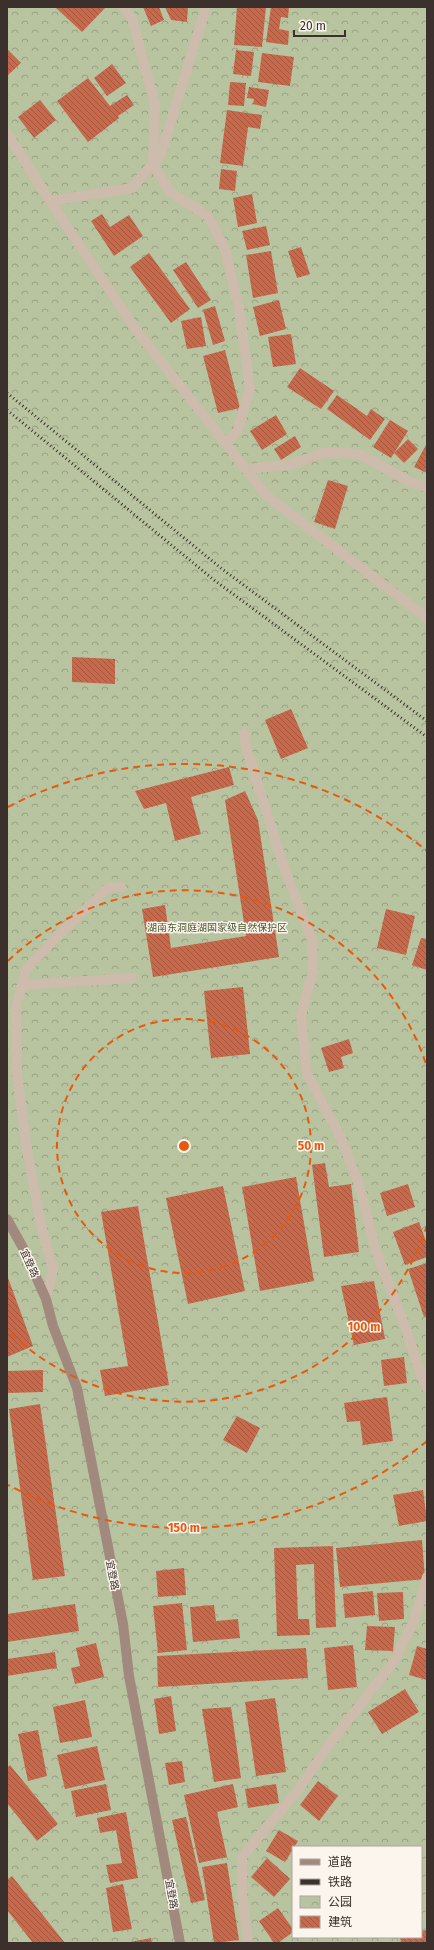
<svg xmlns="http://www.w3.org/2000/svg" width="434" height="1950" font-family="'Fira Sans','Noto Sans SC',sans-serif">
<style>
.park{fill:url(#park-crowns);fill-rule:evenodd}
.building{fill:url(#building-back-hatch)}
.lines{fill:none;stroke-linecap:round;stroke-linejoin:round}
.street{stroke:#cdbbac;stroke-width:10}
.secondary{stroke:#a18a7d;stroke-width:10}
.rail{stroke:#3b302b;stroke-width:3;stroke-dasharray:1 3;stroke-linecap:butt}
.ring{fill:none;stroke:#e8590c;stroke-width:2;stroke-dasharray:7 5}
.labels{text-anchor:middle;stroke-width:3;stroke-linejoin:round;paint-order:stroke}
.park-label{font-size:10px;fill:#4a5a2e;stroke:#fbf5ee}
.street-label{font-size:10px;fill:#3b302b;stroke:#fbf5ee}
.centre{fill:#e8590c;stroke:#fbf5ee;stroke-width:2}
.ring-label{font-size:12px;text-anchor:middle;font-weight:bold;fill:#e8590c;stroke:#fbf5ee;stroke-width:3;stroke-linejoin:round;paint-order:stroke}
</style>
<defs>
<pattern id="park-crowns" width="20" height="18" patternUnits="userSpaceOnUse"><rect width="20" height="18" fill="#b8c4a0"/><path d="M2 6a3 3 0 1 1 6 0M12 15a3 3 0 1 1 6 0" fill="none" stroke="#97a083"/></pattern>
<pattern id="building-back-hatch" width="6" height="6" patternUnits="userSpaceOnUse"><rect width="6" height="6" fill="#c8694b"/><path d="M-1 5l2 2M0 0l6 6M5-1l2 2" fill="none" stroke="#a4573f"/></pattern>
</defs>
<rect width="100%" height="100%" fill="#f4ebe1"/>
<path class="park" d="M7,7H427V1943H7ZM293,1847H421V1937H293Z"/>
<g class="building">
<path d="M55,7H106L82,32Z"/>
<path d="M143,7H159L164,20L151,26Z"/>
<path d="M165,7H188L187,22L171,20Z"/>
<path d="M237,7H266L262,47L234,45Z"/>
<path d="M271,7H289L288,18L281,17L279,29L289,31L288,45L266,42Z"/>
<path d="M7,49L21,63L7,76Z"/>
<path d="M236,50L254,52L251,76L233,74Z"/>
<path d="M262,53L294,57L290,86L258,82Z"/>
<path d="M112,64L126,83L107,96L94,78Z"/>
<path d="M88,78L110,106L127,95L134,105L118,116L119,118L88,142L57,101Z"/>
<path d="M230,82L246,83L244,106L228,105Z"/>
<path d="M249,87L269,90L266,107L253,104L254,99L247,98Z"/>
<path d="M40,100L56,120L34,138L18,117Z"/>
<path d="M227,110L262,115L260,129L248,127L243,166L220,163Z"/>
<path d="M221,169L237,171L235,191L219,189Z"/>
<path d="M252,194L257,223L238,227L233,198Z"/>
<path d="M102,214L110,227L129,215L143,236L114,256L91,221Z"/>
<path d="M266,226L270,245L247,250L242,231Z"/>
<path d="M301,247L310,274L297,278L288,251Z"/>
<path d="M271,251L278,293L253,298L246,255Z"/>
<path d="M149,253L190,309L171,323L130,267Z"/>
<path d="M186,262L211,300L198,308L173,270Z"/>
<path d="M279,300L286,329L260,336L253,307Z"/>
<path d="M215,306L225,341L213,345L203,310Z"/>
<path d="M201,317L206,346L187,349L181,321Z"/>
<path d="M291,334L296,364L273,367L268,337Z"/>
<path d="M225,350L240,408L218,413L203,356Z"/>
<path d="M300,368L334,391L321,409L287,387Z"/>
<path d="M337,395L367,416L371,409L385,419L370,440L327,409Z"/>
<path d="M276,415L287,434L262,450L250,431Z"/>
<path d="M390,420L408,431L391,458L373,447Z"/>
<path d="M295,436L301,447L281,460L274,449Z"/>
<path d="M408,439L418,449L404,463L394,453Z"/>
<path d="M427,443V473L414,467Z"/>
<path d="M328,480L348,486L335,529L314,522Z"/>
<path d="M72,657L115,659V684L72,682Z"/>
<path d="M291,709L308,748L281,759L265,720Z"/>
<path d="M229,767L234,785L191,797L201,834L175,841L166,803L144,809L135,791Z"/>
<path d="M245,791L258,820L279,957L153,977L142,909L165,905L171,948L246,936L225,800Z"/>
<path d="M386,909L415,916L406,955L377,948Z"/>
<path d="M421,938L427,939V970L412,965Z"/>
<path d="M243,987L250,1054L211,1058L204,991Z"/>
<path d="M349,1039L353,1053L341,1057L344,1068L329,1072L321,1048Z"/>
<path d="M325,1163L329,1187L351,1184L359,1252L324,1257L312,1165Z"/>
<path d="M296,1177L314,1281L260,1291L242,1187Z"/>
<path d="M408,1184L415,1207L387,1216L380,1193Z"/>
<path d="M223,1186L245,1291L188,1304L166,1198Z"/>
<path d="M138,1206L169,1385L105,1396L100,1370L128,1366L101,1212Z"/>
<path d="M419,1222L427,1244V1257L405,1265L393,1232Z"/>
<path d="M427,1263V1316L424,1317L408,1269Z"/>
<path d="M7,1275L33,1346L7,1357Z"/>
<path d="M374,1281L385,1339L354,1345L341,1286Z"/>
<path d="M404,1357L407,1383L384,1386L381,1360Z"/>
<path d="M43,1370V1392L7,1393V1371Z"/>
<path d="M387,1397L393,1441L363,1445L360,1421L347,1422L344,1403Z"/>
<path d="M40,1404L65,1576L33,1580L9,1409Z"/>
<path d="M237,1416L260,1428L247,1453L223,1440Z"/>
<path d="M423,1490L427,1521L399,1526L393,1495Z"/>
<path d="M422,1540L425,1579L340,1587L336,1548Z"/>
<path d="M333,1546L336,1627L316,1628L314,1564L296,1565L298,1619H309L310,1635L277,1636L274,1548Z"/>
<path d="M184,1568L186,1595L158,1597L156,1571Z"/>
<path d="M373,1591L375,1615L345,1618L343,1594Z"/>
<path d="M403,1592L404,1619L379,1621L377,1593Z"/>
<path d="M182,1603L187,1650L158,1653L153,1606Z"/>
<path d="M75,1604L79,1631L7,1642V1614Z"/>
<path d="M214,1605L216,1621L238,1619L240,1638L193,1642L190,1607Z"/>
<path d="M367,1626L395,1627L393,1651L365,1650Z"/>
<path d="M96,1643L104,1677L75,1684L71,1668L80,1666L76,1648Z"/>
<path d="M353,1645L357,1687L328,1690L324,1648Z"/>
<path d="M417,1646L427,1649V1680L409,1675Z"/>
<path d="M306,1648L308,1678L158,1687L157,1656Z"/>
<path d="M55,1652L57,1668L7,1676V1659Z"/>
<path d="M405,1689L419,1712L382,1734L368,1712Z"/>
<path d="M171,1696L176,1731L159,1734L154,1699Z"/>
<path d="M275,1698L286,1772L256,1776L245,1702Z"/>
<path d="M85,1700L92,1737L60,1743L53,1707Z"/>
<path d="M231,1707L241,1778L214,1782L202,1709Z"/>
<path d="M38,1730L47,1776L28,1781L18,1734Z"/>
<path d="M97,1746L105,1780L65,1789L57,1755Z"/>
<path d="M182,1761L185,1782L169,1785L165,1763Z"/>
<path d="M10,1765L58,1824L37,1841L7,1803V1768Z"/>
<path d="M318,1781L338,1796L319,1821L300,1805Z"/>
<path d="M106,1784L111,1810L76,1817L71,1791Z"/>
<path d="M233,1784L238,1807L217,1812L227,1857L199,1863L184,1795Z"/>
<path d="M276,1784L279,1803L248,1808L245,1789Z"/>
<path d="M126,1812L138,1878L110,1883L106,1865L122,1863L116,1830L100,1833L97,1818Z"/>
<path d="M186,1817L205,1900L191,1903L172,1820Z"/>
<path d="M279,1830L298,1841L285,1862L266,1851Z"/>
<path d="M267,1858L290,1879L274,1897L251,1877Z"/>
<path d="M227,1863L239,1940L214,1943L202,1867Z"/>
<path d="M12,1876L65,1943H33L7,1910V1880Z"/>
<path d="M123,1884L132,1929L113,1932L106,1888Z"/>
<path d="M278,1908L293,1929V1932L278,1943H274L259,1921Z"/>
<path d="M427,1930V1943H401L400,1937H421V1931Z"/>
<path d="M151,1938L152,1943H130V1942Z"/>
</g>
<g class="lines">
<g class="street">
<path d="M123,7L132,18L155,105L153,164L170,192L208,216L225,249L239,309L250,388L237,432L225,443"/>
<path d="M7,133L50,201L137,331L267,496L427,618"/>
<path d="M50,201L132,188L161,154L206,7"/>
<path d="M254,468L290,465L326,452L359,454L410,482L427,487"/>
<path d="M244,733L246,747L284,867L312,940L313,972L301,1015L307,1074L340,1136L358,1181L376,1251L406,1329L421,1375"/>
<path d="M22,985L132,978"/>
<path d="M46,1299L53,1269L41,1225L26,1144L17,1073L16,1008L26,970L54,939L108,888L121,887"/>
<path d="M426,1372L421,1375L427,1388"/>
<path d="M248,1943L242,1893V1857L298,1790L331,1742L393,1663L414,1621L427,1577"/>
</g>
<path class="secondary" d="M7,1219L22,1246L46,1299L53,1326L77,1388L123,1624L129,1676L180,1943"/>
<g class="rail">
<path d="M7,393L222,569L427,721"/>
<path d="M7,410L214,580L427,737"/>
</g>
</g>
<g class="ring">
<circle cx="184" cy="1146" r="127"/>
<path d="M427 1225A255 255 0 0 1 8 1331M8 961A255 255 0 0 1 427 1067"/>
<path d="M427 1441A382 382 0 0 1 8 1485M8 807A382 382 0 0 1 427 851"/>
</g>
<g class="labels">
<g class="park-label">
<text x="217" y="931">湖南东洞庭湖国家级自然保护区</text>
</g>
<g class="street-label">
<text transform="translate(30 1263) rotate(66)" y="4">宜登路</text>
<text transform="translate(113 1575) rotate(79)" y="4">宜登路</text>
<text transform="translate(172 1894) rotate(80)" y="4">宜登路</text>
</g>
</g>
<circle cx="184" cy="1146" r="6" class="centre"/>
<g class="ring-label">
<text x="311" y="1150">50 m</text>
<text x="364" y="1331">100 m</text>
<text x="184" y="1532">150 m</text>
</g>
<rect width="434" height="1950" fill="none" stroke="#3b302b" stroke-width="16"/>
<rect x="292" y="1846" width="130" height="92" fill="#fbf5ee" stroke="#aea6a0"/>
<rect x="300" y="1859" width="20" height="6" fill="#a18a7d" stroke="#aea6a0"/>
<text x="328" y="1866" font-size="12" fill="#3b302b">道路</text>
<rect x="300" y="1879" width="20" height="6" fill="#3b302b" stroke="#aea6a0"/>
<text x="328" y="1886" font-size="12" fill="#3b302b">铁路</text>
<rect x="300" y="1896" width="20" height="12" fill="url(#park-crowns)" stroke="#aea6a0"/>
<text x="328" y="1906" font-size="12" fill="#3b302b">公园</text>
<rect x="300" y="1916" width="20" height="12" fill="url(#building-back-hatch)" stroke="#aea6a0"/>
<text x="328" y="1926" font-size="12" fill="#3b302b">建筑</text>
<path d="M294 30v6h51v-6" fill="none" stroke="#3b302b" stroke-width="2"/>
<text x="300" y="30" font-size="12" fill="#3b302b" stroke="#fbf5ee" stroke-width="3" paint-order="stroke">20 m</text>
</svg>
